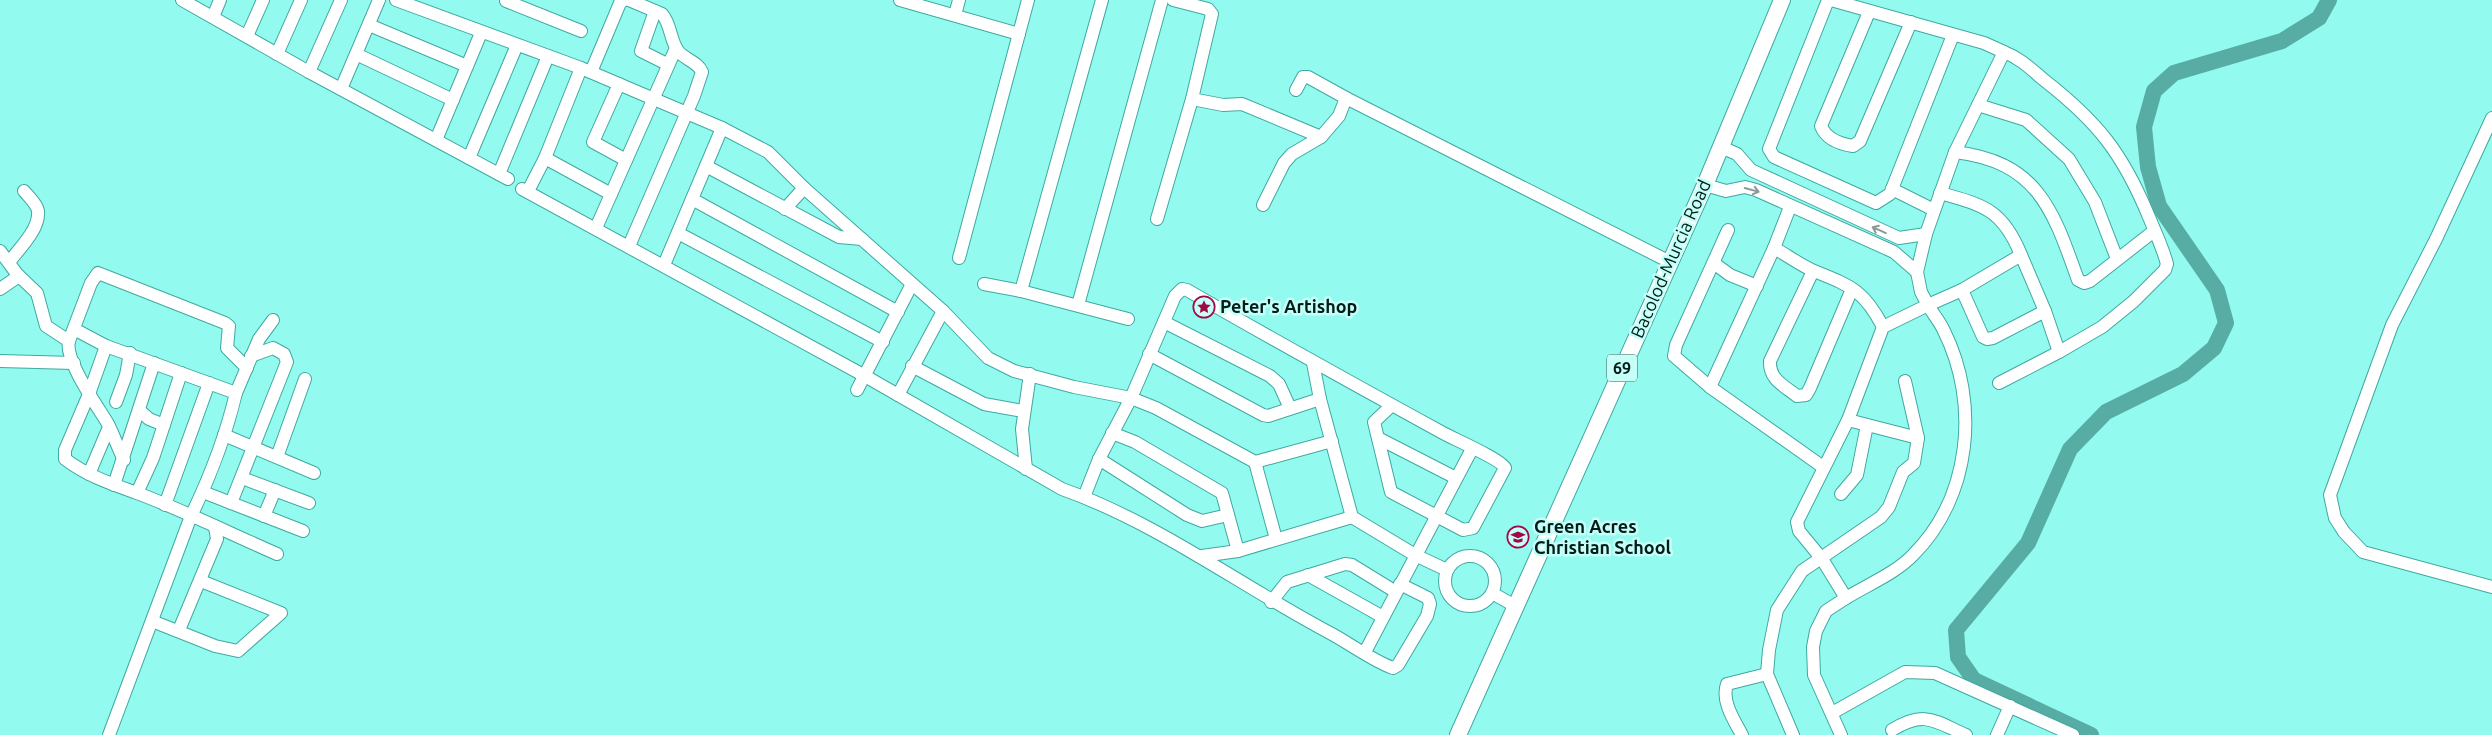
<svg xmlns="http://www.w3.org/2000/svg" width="2492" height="735" font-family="Ubuntu,sans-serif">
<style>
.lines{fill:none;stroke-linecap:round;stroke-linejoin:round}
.river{stroke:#57aca4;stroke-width:16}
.minor-casing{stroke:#3fa9a1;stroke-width:14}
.major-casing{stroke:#3fa9a1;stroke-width:18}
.minor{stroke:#fff;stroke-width:12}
.major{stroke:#fff;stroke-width:16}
.oneway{stroke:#8c9998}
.labels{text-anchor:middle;stroke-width:5;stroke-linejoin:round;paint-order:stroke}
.shield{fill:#c5fff8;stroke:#3b615d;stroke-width:1}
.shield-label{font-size:16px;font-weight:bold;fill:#001d1a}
.street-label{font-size:18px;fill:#001d1a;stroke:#c5fff8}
.poi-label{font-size:18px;font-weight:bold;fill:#001d1a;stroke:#c5fff8;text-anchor:start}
</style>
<rect width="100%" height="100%" fill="#93faf0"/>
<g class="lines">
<path class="river" d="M2091,735L1974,680L1958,657L1956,630L2028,543L2070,449L2106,412L2183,374L2214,348L2226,323L2217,290L2159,206L2148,167L2144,127L2154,91L2174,73L2282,41L2319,18L2329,0"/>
<g class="minor-casing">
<g id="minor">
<path d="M182,0L309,72L508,179"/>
<path d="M396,0L581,68L722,128L768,152L804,188L943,311L988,358L1014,371L1074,387L1131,398L1156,408L1255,462L1332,441"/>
<path d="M629,0L662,14C671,24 670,40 678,51C684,59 698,62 702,72L694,96L629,246"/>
<path d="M900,0L1019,34"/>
<path d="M1102,0L1021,291L1128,319"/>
<path d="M1173,0L1208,9L1212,14L1192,99L1223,105L1242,104L1321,137"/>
<path d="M1828,0L1769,149L1774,157L1876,203L1890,194L1953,35"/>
<path d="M1831,0L1984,43L2004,52L1955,152L1926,234L1917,272L1921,292L1928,305L1883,327L1848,420L1797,522L1799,531L1822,559L1846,598L1826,611L1816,631L1813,647L1814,675L1841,735"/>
<path d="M506,1L581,31"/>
<path d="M655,11L641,51L667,64"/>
<path d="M1869,12L1821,126C1826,139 1840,144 1853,146L1860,141L1911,22"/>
<path d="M955,15L959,0"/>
<path d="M213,17L220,0"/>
<path d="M369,25L467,66"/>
<path d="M247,36L263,0"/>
<path d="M277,54L301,0"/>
<path d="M356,54L453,100"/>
<path d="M309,72L341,0"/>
<path d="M591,72L620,3L624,0"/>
<path d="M619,84L593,142L626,160"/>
<path d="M341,89L379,0"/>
<path d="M1346,98L1670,262"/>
<path d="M1978,105L2026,120L2069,159L2095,202L2117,259"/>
<path d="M2492,118L2436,239L2392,325L2330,495L2335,518L2344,532L2363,552L2492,587"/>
<path d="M436,140L481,33"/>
<path d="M1721,147L1737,154L1751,170L1899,238L1926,234"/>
<path d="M1955,152C2038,162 2053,210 2078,280L2084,283L2090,281L2154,231"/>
<path d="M469,158L517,45"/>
<path d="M545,158L611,194"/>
<path d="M706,166L839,237L862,239"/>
<path d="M499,174L548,56"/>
<path d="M1705,185L1726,191L1745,187L1756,190L1894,252L1917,272"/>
<path d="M522,189L865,376L1062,489C1158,523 1241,586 1330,633C1349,643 1373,661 1393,668L1398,665L1427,616L1430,604L1428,598L1400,584"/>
<path d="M1892,189L1934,210"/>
<path d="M528,191L545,158L581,68"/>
<path d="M692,199L898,312"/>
<path d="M1263,205L1284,163L1292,154L1321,137L1339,116L1346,98L1308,77H1303L1296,90"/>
<path d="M785,209L804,188"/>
<path d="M1157,219L1192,99"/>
<path d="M596,228L676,48"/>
<path d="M1728,230L1676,345L1674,356L1710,387L1823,467"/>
<path d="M678,233L883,342"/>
<path d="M1774,248L1790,207"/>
<path d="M0,251L17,274L37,293L46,326L69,341C64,360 98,407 108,424C114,436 118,448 124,460"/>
<path d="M2021,255L2045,311"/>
<path d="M959,258L1028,0"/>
<path d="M9,262C19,249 40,229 38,211C37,204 29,197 24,191"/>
<path d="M1715,264L1730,275L1757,286"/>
<path d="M664,265L722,128"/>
<path d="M1813,271L1770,361C1769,379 1783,385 1797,396L1806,395L1810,388L1852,289"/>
<path d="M984,284L1021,291"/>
<path d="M0,289L19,276"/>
<path d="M1962,290L1983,337L1987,339L1993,338L2045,311L2059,352L2102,327L2134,301L2165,270L2167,264C2163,248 2155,232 2149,217C2123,154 2098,122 2044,80C2031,69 2020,58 2004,52"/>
<path d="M1078,305L1162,0"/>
<path d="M1164,322L1270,376L1279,384L1290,408"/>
<path d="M74,329L106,346"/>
<path d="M69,341L91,283L98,273L225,323L229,326L227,348L247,368"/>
<path d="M1149,354L1263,415L1268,416L1320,399"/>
<path d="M0,361L74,363"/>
<path d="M1313,363L1320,399L1352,517L1415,555L1447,570"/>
<path d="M912,366L984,404L1023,411"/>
<path d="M1999,383L2059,352"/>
<path d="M1710,387L1774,248C1787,255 1800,265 1814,271C1851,286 1864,290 1883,327"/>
<path d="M857,390L912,284"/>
<path d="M236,393L259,339L273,320"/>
<path d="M898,395L943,311"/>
<path d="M116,402L126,375L130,353"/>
<path d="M140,411L149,419L164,425"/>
<path d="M1848,420L1918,438"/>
<path d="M1112,433L1135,442L1222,493L1238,551"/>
<path d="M224,435L314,473"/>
<path d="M1378,438L1456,478"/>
<path d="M277,457L305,379"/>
<path d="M1099,459L1187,515L1202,521L1228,515"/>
<path d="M1255,462L1276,539"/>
<path d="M1026,469L1022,429L1030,374"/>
<path d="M89,474L109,427"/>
<path d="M242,478L309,503"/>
<path d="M114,485L154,363"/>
<path d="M203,492L303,531"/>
<path d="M137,493L153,458L181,373"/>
<path d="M1841,494L1857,475L1867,425"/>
<path d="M1084,497L1099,459L1131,398L1175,296L1182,289L1187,290C1272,339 1357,386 1443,433C1454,439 1502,460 1505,468L1473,528L1463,530L1391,492L1374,422L1392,405"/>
<path d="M231,503L287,362L284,354L273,348L251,356"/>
<path d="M165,505L209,383"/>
<path d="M264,516L275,490"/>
<path d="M1202,556L1238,551L1352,517"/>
<circle cx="1470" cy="581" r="25"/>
<path d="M1308,575L1383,617"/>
<path d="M1492,593L1517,607"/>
<path d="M1846,598C1867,585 1896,573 1913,555C1971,497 1980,403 1944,331C1940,322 1933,314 1928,305L1962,290L2021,255C2003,210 1984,205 1940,193"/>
<path d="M1271,602L1287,582L1345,564L1352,565L1396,592"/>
<path d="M152,621L215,646L238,651L281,613L201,581"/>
<path d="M179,630L217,539L215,527"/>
<path d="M1365,652L1472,449"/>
<path d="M1832,713L1905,672L1935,673L2073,735"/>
<path d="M1892,730C1925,710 1934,721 1966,735"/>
<path d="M109,735L191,516C210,477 226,435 236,393L106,346L89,394L65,450V459C87,476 112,484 137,493C185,511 231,534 277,554"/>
<path d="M1742,735C1734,720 1721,701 1727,684L1767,674"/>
<path d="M1793,735L1767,674L1769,650L1777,610L1802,571L1881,517L1889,507L1903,472L1914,463L1918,438L1905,381"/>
<path d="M1997,735L2010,706"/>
</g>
</g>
<g class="major-casing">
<path id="major" d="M1458,735L1705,185L1782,0"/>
</g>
<use href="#minor" class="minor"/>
<use href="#major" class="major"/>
</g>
<defs><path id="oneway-shaft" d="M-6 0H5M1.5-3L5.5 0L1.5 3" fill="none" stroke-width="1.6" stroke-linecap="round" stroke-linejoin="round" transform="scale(1.25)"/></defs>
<g class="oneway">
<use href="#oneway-shaft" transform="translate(1752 190) rotate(15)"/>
<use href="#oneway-shaft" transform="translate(1879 230) rotate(-156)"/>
</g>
<defs>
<g id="sight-ring" transform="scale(1.125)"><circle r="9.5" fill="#c5fff8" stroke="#a20845" stroke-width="1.5"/><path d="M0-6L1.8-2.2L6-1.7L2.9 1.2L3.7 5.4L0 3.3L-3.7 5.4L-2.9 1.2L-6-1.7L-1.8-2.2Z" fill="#a20845"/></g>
<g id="school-ring" transform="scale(1.125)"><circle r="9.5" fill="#c5fff8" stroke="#a20845" stroke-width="1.5"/><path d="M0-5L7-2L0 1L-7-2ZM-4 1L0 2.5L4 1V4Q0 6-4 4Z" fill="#a20845"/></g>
</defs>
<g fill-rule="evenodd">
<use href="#sight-ring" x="1204" y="307"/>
<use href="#school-ring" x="1518" y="537"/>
</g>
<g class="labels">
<rect class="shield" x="1607" y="354.5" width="30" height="27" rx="4"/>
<g class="shield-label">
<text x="1622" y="374">69</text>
</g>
<g class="street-label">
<text transform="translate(1671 259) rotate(-66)" y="6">Bacolod-Murcia Road</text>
</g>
<g class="poi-label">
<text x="1220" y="313">Peter's Artishop</text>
<text x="1534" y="533">Green Acres<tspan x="1534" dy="21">Christian School</tspan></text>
</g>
</g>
</svg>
